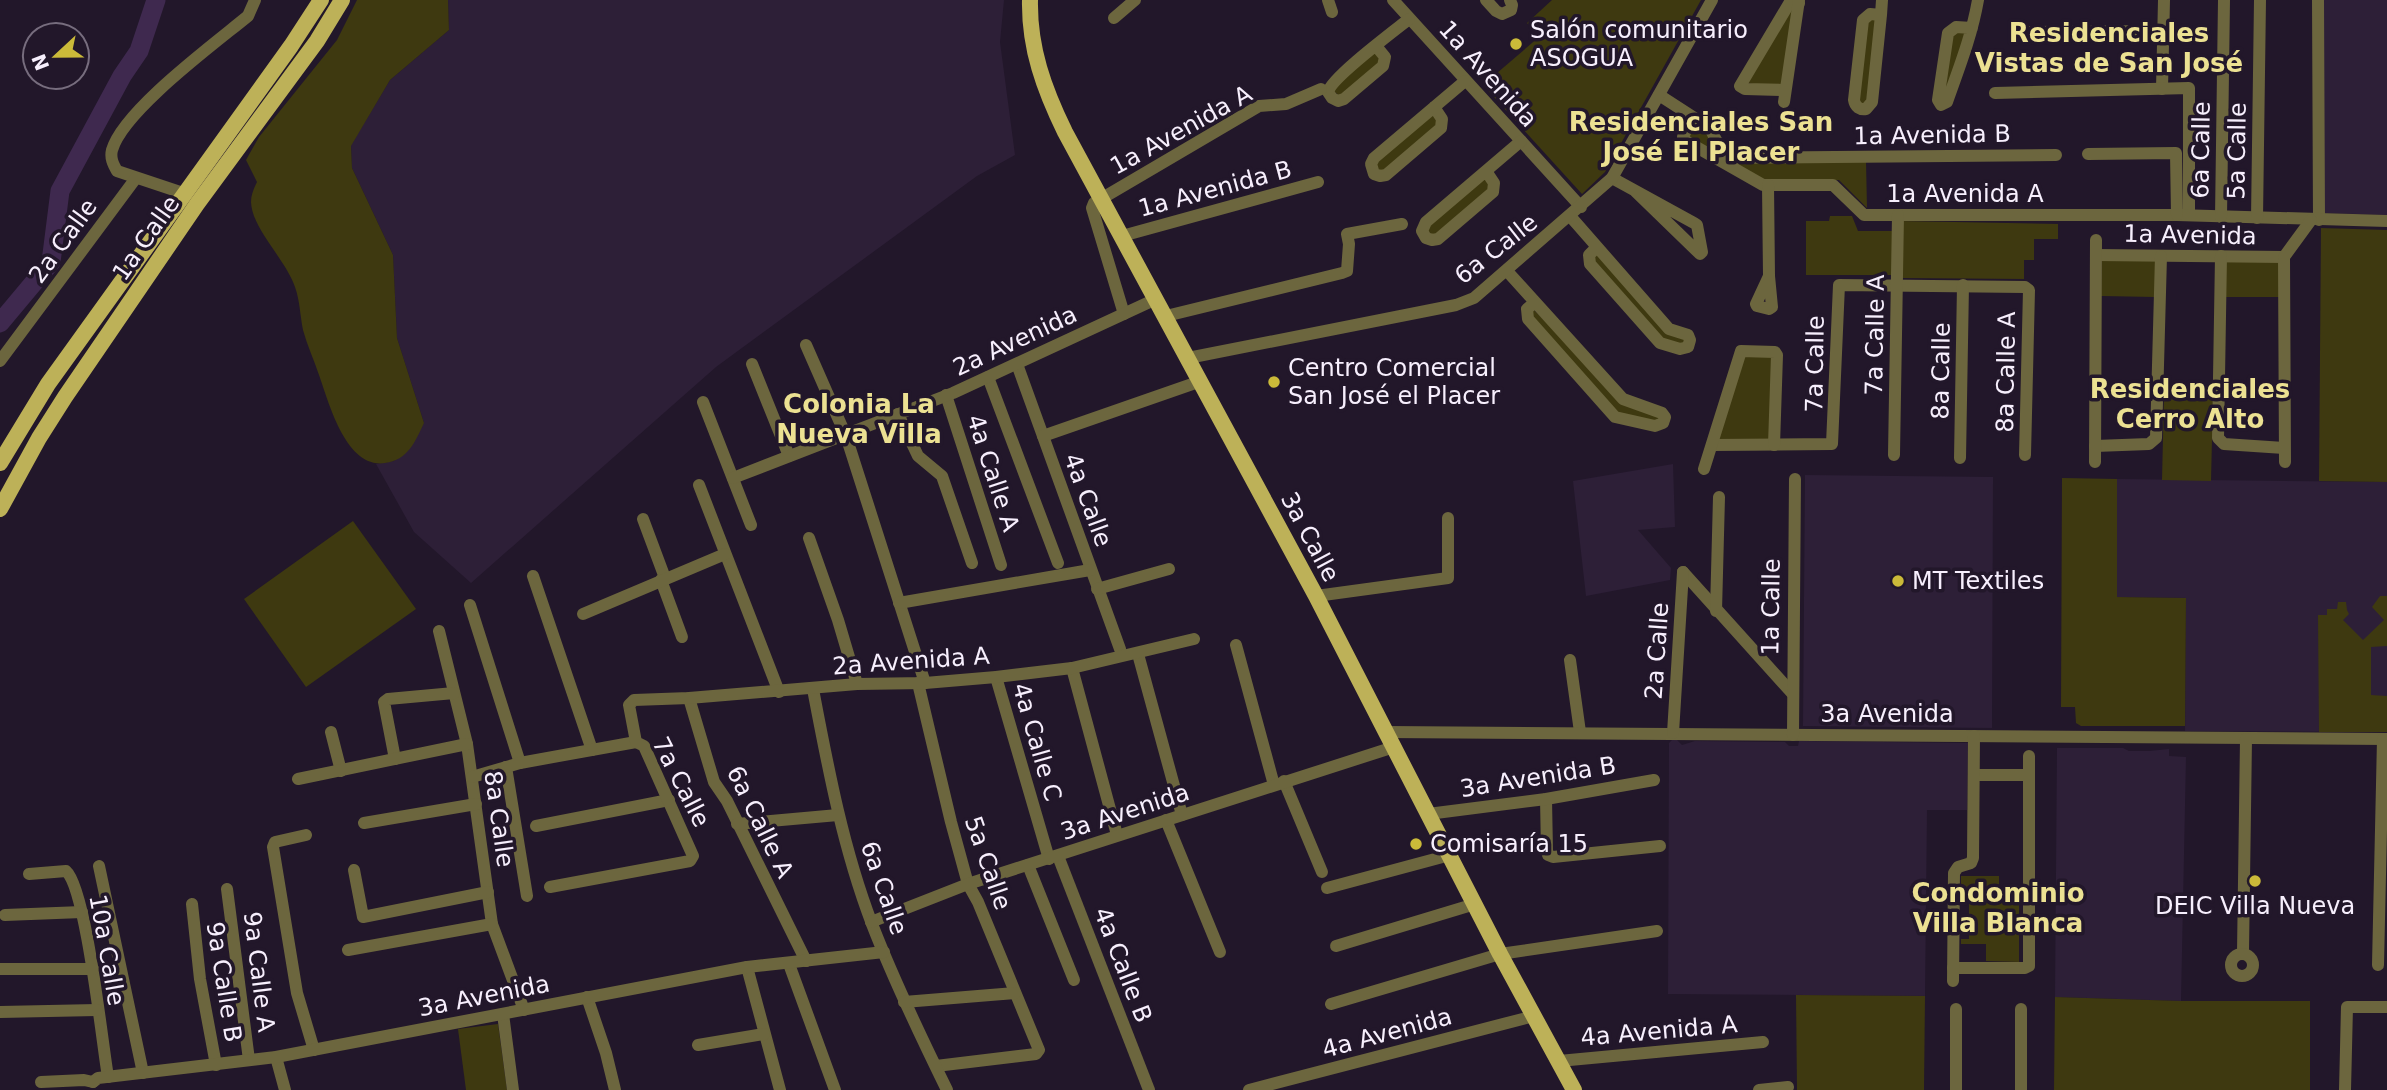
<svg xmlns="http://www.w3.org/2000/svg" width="2387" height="1090" font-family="'DejaVu Sans',sans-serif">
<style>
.built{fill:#2d1f37}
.green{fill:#3e3910}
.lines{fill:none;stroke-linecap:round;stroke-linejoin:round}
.river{stroke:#3f294f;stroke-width:19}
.minor{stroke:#6c663e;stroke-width:12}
.major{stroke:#bdb158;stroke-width:16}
.poi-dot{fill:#cbba39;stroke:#22172a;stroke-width:2.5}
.labels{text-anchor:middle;stroke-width:7;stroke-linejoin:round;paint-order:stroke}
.poi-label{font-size:24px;fill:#f7effd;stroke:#22172a;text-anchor:start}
.street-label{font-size:24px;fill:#f7effd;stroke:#22172a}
.neighbourhood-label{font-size:26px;font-weight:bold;fill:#ece192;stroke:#22172a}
</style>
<rect width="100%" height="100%" fill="#22172a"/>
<g class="built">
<path d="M448,0H1004L1000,42L1015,155L977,176L716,367L471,583L414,532L376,464L394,461L424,423L397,338L393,255L352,168L351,145L390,80L449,30Z"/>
<path d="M2324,0H2387V215L2324,213Z"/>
<path d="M1673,464L1675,527L1638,530L1671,568L1670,580L1586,596L1573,481Z"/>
<path d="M1805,475L1993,477L1992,728L1803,726Z"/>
<path d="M2117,479L2387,482V732L2185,731L2186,598L2116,597Z"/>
<path d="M1672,740H1677L1682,745L1695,741L1785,742L1789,746H1798L1799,741L1968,743L1967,810H1927L1925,996L1668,994L1669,743Z"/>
<path d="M2057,748H2123L2129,751H2149L2169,749V756L2186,757L2181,1001L2055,997Z"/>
</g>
<g class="green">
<path d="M357,0H448L449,30L390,80L351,146L352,168L393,255L397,338L424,423C415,442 408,460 385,463C346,469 329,403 319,375C314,360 307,345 303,330C300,316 300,301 295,287C286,260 252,229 251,202C251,195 254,188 257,182L246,160L259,137L337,40Z"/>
<path d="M1552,0H1701L1605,172L1582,194L1483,85L1539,37L1527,23Z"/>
<path d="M1790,2L1799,3L1785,90L1742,82Z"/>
<path d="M1881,15L1869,107L1854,100L1863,20Z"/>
<path d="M1972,28L1945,104L1947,36Z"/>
<path d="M1376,46L1385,57L1344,99L1329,88Z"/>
<path d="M1434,107L1442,119L1386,175L1371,164Z"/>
<path d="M1692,117L1710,128L1729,166L1683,137Z"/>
<path d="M1866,161L1867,208L1839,180L1765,181L1734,163Z"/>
<path d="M1486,171L1494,183L1438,239L1423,228Z"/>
<path d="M1830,216H1852L1858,231H1893V275H1806V221H1829Z"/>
<path d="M1902,221L2058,224V239H2034V260H2024V279L1901,278Z"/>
<path d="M2321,228L2387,230V482L2319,481Z"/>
<path d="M1597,247L1669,329L1686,334L1689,345L1660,343L1589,255Z"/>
<path d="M2102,260L2155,261V297L2101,296Z"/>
<path d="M2226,261H2280L2279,297H2226Z"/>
<path d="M1530,306L1623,399L1662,413L1663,423L1615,417L1528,319Z"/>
<path d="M1775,352L1774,445H1712L1739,354Z"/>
<path d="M2164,395L2213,396L2211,481L2162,480Z"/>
<path d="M2062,478L2117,479V597L2186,598L2185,726H2081L2076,723L2075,707H2061Z"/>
<path d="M353,521L416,609L306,687L244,599Z"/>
<path d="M2380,596H2387V646L2371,647V695L2387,696V732H2319L2318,615H2327V609H2337L2338,602H2346L2347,610L2349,614L2343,620L2363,640L2384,620L2372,607Z"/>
<path d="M1961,876H1999V896H2019V962L1986,961V944H1961V939H1969V892L1961,891Z"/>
<path d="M1796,995L1925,996L1924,1090H1797Z"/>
<path d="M2055,997L2181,1001H2310V1090H2054Z"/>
<path d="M498,1024L507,1090H466L458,1029Z"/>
</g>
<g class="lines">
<path class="river" d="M0,323L51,262L60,191L122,76L139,51L156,0"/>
<g class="minor">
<path d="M1328,0L1332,12"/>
<path d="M1393,0L1581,207"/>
<path d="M1486,0L1496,11L1502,14L1511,10L1512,5L1510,0"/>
<path d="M2318,0L2319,220"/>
<path d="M1881,15L1870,14L1863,20L1854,100C1855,107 1860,110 1866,109L1872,102L1881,15L1882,0"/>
<path d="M1114,18L1135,0"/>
<path d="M1972,28L1956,27L1948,33L1938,100L1941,105L1947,102C1959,68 1972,35 1978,0"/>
<path d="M2019,32L2164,31"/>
<path d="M1376,46L1385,57L1383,66L1344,99L1338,101L1332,98L1328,92C1331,78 1394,31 1409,19"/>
<path d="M2162,89L2164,0"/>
<path d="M1785,90L1745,89L1740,86L1790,2L1799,3"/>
<path d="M1995,93L2189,88V215"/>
<path d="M1659,95L1710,128L1728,164"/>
<path d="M1784,102L1799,0"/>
<path d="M1434,107L1442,119L1441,128L1386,175L1380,176L1374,174L1371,164L1374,158L1465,81"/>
<path d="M1692,117L1683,137L1684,140L1763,185H1833L1864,215H2177L2387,221"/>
<path d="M2088,154L2176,153L2177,215"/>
<path d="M1725,158L2056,155"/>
<path d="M1486,171L1494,183L1493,192L1438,239L1432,240L1426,238L1422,231L1426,222L1521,141"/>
<path d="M1612,178L1694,223L1697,225L1702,252L1700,254L1634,190"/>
<path d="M1768,185L1769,276L1756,304L1757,306L1769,309L1772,307L1769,276"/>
<path d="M183,193L117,171C113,164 110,158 112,150C123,111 214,44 248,16L255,0"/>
<path d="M1570,216L1669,329L1688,335L1690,340L1688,347L1680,349L1660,343L1590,264L1589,255L1597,247"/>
<path d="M2221,217L2224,0"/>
<path d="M2257,218L2260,0"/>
<path d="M1122,236L1318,182"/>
<path d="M2096,255L2284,257"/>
<path d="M2221,256L2218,438L2224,444L2284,448"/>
<path d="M1507,271L1623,399L1662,413L1665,417L1663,423L1655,426L1615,417L1528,319L1527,309L1535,302"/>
<path d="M1124,314L1092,208L1094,203L1259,106L1286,104L1321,89"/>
<path d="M1166,316L1342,273L1347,271L1349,244L1347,234L1402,224"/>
<path d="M806,345L846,436L925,683"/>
<path d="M1188,358L1456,305L1474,298L1612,178L1712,0"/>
<path d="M0,361L136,178"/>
<path d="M752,364L789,456"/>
<path d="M1017,364L1120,649"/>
<path d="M988,377L1058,563"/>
<path d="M946,395L1001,565"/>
<path d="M703,402L751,525"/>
<path d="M898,414L918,456L942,476L972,563"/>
<path d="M1043,436L1201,381"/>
<path d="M1712,445L1832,444L1839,285L2025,287L2029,290L2025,455"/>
<path d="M2095,446L2149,444L2156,438L2161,256"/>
<path d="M1894,455L1898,215"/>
<path d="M1960,458L1963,285"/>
<path d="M2095,462L2096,240"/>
<path d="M2285,462L2284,257L2311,220"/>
<path d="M1704,469L1741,351L1775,352L1777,355L1774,445"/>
<path d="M733,478L953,393L1156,299"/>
<path d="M699,485L779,692"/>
<path d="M643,519L665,578"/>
<path d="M809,538L838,620L857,684"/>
<path d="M1683,572L1792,693"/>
<path d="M533,576L592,750"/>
<path d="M661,580L682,637"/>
<path d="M1097,589L1169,569"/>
<path d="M1316,596L1448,578V518"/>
<path d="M899,603L1090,570"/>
<path d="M470,605L520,763"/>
<path d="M1716,611L1719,497"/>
<path d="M583,614L725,554"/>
<path d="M439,631L467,744L492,924L524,1010"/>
<path d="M1236,645L1274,785"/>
<path d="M1138,654L1182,815"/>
<path d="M1570,660L1580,732"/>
<path d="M1072,668L1117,835"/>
<path d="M996,677L1049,859"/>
<path d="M918,683L951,822L968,884L978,902L1039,1050L1036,1054L936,1066"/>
<path d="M813,689C828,768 843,848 872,924C894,981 920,1035 947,1090"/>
<path d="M689,698L714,782L727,801L806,961"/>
<path d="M331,732L341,771"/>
<path d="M1386,732L2387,739"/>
<path d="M1673,733L1683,572"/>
<path d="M1793,735L1795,479"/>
<path d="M395,759L384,702L388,699L454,693"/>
<path d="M506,767L527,896"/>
<path d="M1974,775H2029"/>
<path d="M472,777L520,763L636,742"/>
<path d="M298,779L467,744"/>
<path d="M1284,781L1322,872"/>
<path d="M1546,799L1547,851L1548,855L1553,857L1660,846"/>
<path d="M1428,814L1546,799L1654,780"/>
<path d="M1166,820L1220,952"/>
<path d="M364,823L476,804"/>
<path d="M737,824L838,815"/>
<path d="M536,826L669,800"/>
<path d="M306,835L275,842L273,847L297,993L314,1050"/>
<path d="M1058,856L1149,1090"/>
<path d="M1028,865L1074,980"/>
<path d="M99,866L143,1073"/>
<path d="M354,870L363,917L488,892"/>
<path d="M29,874L66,871C86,888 102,1042 108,1077"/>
<path d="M550,887L690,861L693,856L644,746L636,742L629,705L634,700L689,698L857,684L925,683L996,677L1072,668L1194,639"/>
<path d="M1327,888L1450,855"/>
<path d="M227,889L249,1060"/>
<path d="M192,904L200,979L216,1065"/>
<path d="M5,915L82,912"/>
<path d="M871,922L968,884L1394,747"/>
<path d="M1336,946L1475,904"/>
<path d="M348,950L492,924"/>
<path d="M2243,953L2246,739"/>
<circle cx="2242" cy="965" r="11"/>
<path d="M789,964L835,1090"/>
<path d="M2378,965L2383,739"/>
<path d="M747,967L780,1090"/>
<path d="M1953,968H2025L2029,966V756"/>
<path d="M0,969H93"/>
<path d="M1953,981L1954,873L1958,867L1971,863L1973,858L1974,736"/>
<path d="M587,997L606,1053L615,1090"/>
<path d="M904,1002L1015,993"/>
<path d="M1331,1004L1500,954L1657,931"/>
<path d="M1956,1009V1090"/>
<path d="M2021,1009V1090"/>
<path d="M0,1012L97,1010"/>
<path d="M503,1014L513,1090"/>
<path d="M698,1045L764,1034"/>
<path d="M276,1057L285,1090"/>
<path d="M1559,1061L1763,1042"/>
<path d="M41,1082L84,1080L93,1082"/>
<path d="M93,1082L98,1078L276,1057L747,967L884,952"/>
<path d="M1249,1090L1534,1016"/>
<path d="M1759,1090L1788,1087"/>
<path d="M2345,1090L2347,1007H2387"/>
</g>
<g class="major">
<path d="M1030,0C1029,48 1044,89 1065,132L1316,596L1500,954L1574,1090"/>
<path d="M0,463L48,384L291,46L321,0"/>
<path d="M0,509L39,438L65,397L197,204L317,41L342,0"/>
</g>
</g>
<g class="poi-dot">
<circle cx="1516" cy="44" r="7"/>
<circle cx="1274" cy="382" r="7"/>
<circle cx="1898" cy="581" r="7"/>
<circle cx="1416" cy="844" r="7"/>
<circle cx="2255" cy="881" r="7"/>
</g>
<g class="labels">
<g class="poi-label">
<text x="1530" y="38">Salón comunitario<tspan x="1530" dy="28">ASOGUA</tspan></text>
<text x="1288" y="376">Centro Comercial<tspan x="1288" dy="28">San José el Placer</tspan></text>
<text x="1912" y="589">MT Textiles</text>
<text x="1430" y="852">Comisaría 15</text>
<text x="2255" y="914" text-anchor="middle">DEIC Villa Nueva</text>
</g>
<g class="street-label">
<text transform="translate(1488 74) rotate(48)" y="8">1a Avenida</text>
<text transform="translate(1181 130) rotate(-29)" y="8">1a Avenida A</text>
<text transform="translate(1932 135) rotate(-1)" y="8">1a Avenida B</text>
<text transform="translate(2201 150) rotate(-89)" y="8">6a Calle</text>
<text transform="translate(2237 151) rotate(-89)" y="8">5a Calle</text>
<text transform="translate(1215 189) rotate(-15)" y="8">1a Avenida B</text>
<text x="1965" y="202">1a Avenida A</text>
<text transform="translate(2190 235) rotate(1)" y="8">1a Avenida</text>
<text transform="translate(146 238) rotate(-55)" y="8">1a Calle</text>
<text transform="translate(63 241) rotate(-54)" y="8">2a Calle</text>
<text transform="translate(1496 249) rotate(-38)" y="8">6a Calle</text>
<text transform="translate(1875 335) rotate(-89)" y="8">7a Calle A</text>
<text transform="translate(1015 341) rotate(-25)" y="8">2a Avenida</text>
<text transform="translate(1815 364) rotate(-89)" y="8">7a Calle</text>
<text transform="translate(1941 371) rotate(-89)" y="8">8a Calle</text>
<text transform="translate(2006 372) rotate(-89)" y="8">8a Calle A</text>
<text transform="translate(993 473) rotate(72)" y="8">4a Calle A</text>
<text transform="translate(1088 500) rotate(70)" y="8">4a Calle</text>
<text transform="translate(1310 537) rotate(62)" y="8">3a Calle</text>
<text transform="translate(1771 607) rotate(-89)" y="8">1a Calle</text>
<text transform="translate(1657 651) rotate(-86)" y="8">2a Calle</text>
<text transform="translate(911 661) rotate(-4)" y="8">2a Avenida A</text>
<text x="1887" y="722">3a Avenida</text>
<text transform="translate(1037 742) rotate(74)" y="8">4a Calle C</text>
<text transform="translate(1538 777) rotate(-9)" y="8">3a Avenida B</text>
<text transform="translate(681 782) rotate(63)" y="8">7a Calle</text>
<text transform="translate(1125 812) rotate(-18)" y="8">3a Avenida</text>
<text transform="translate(499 819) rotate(82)" y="8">8a Calle</text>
<text transform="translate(760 822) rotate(64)" y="8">6a Calle A</text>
<text transform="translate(988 863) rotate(71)" y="8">5a Calle</text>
<text transform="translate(884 888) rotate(71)" y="8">6a Calle</text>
<text transform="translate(107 950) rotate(80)" y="8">10a Calle</text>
<text transform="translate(1123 965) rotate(69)" y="8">4a Calle B</text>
<text transform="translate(259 972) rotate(83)" y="8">9a Calle A</text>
<text transform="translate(224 982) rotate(81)" y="8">9a Calle B</text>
<text transform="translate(484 996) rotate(-11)" y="8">3a Avenida</text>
<text transform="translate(1659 1031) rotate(-5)" y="8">4a Avenida A</text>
<text transform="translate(1387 1033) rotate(-15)" y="8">4a Avenida</text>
</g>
<g class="neighbourhood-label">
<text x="2109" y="42">Residenciales<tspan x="2109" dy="30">Vistas de San José</tspan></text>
<text x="1701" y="131">Residenciales San<tspan x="1701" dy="30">José El Placer</tspan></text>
<text x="2190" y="398">Residenciales<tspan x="2190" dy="30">Cerro Alto</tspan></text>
<text x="859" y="413">Colonia La<tspan x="859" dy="30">Nueva Villa</tspan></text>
<text x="1998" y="902">Condominio<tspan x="1998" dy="30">Villa Blanca</tspan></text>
</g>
</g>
<g transform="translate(56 56) rotate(248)"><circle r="33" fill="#22172a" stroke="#776d7e" stroke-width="2"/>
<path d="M0-5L12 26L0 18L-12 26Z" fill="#cbba39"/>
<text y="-10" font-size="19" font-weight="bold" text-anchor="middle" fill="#f7effd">N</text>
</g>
</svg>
